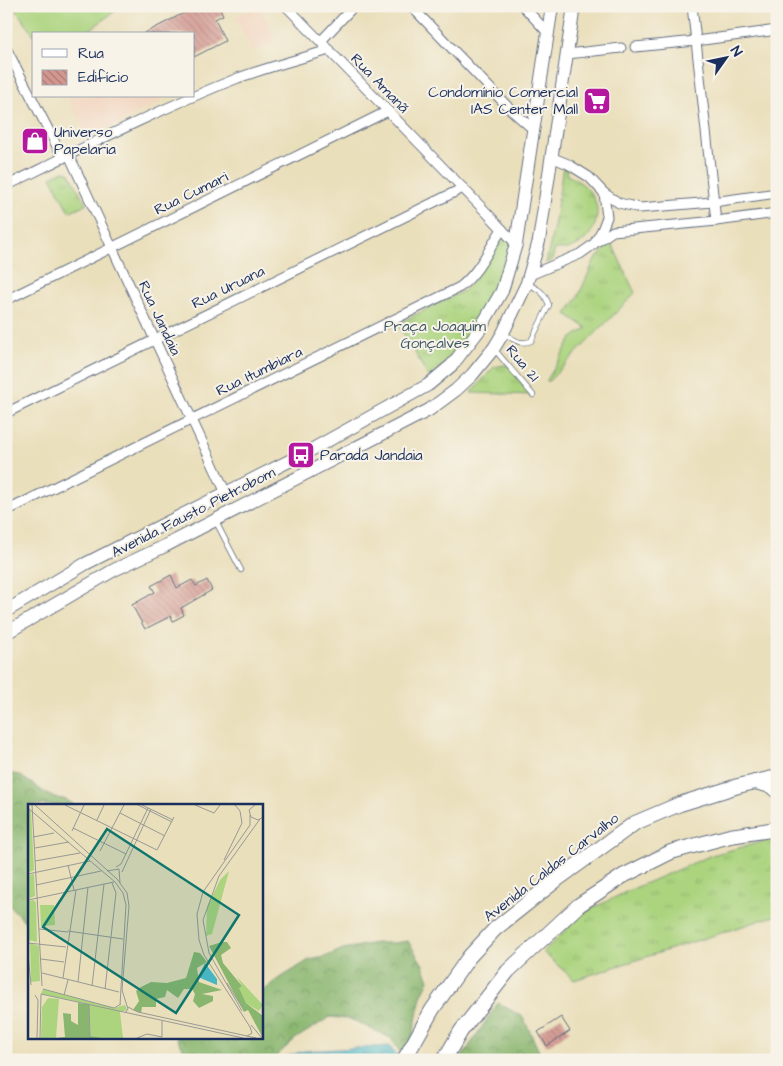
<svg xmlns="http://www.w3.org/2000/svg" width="783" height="1066" font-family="'Architects Daughter',sans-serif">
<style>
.built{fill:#f2d4be}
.grass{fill:url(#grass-tufts);stroke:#64826e}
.forest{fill:url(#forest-crowns);stroke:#527266}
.pitch{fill:#acd47f;stroke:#64826e}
.water{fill:url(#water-waves);stroke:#327290}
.building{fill:url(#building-back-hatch)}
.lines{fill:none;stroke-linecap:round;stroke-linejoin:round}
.service-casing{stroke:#636d7f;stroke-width:6}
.minor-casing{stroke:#636d7f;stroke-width:11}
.secondary-casing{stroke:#636d7f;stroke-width:14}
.primary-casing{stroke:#636d7f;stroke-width:16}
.service{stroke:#fff;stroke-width:4.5}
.minor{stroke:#fff;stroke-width:9}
.secondary{stroke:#fff;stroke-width:12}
.primary{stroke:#fff;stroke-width:14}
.labels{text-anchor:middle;stroke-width:4;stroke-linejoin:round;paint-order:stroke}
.street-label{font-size:15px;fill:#1b2f5e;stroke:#f7f3e8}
.poi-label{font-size:15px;fill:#1b2f5e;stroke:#f7f3e8;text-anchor:start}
.park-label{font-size:15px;fill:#3f5866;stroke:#f7f3e8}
.inset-road{fill:none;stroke:#979996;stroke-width:1}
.view{fill:#0f766e;fill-opacity:0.15;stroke:#0f766e;stroke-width:2.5}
.inset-edge{fill:none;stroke:#1b2f5e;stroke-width:2.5}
</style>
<defs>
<pattern id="grass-tufts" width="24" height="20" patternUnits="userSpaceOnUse" patternTransform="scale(1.25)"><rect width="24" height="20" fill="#acd47f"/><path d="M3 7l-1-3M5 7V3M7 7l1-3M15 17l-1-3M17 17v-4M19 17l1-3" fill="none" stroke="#93b670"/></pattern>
<pattern id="forest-crowns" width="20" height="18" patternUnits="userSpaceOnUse" patternTransform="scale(1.25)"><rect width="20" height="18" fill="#89b66e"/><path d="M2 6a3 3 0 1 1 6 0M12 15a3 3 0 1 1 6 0" fill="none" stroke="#6f945e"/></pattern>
<pattern id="water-waves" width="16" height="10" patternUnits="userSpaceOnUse" patternTransform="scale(1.25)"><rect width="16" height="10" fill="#48b5c3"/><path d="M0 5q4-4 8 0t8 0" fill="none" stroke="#3b94a2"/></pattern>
<pattern id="building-back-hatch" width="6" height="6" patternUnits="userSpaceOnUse" patternTransform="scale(1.25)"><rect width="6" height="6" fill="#d3968e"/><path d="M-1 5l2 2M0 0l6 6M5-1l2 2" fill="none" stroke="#aa7b77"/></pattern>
</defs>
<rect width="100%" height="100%" fill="#f7f3e8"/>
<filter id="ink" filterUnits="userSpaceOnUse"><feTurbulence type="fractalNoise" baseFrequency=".02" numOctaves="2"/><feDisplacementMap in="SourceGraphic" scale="10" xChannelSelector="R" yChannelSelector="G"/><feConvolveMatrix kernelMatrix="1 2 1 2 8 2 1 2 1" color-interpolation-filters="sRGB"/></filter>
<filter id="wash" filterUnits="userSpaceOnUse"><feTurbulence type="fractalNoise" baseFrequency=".0096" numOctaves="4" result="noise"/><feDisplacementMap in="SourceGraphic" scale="20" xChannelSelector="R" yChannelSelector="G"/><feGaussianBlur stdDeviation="1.12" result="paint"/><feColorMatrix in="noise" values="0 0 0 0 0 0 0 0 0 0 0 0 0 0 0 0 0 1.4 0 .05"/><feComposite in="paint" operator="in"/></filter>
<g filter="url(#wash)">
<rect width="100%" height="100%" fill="#eadfbb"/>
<g class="built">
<path d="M257,6H259L276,40L252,52L235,17Z"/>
<path d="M71,96H159L162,101L88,138L68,98Z"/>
</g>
<g class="grass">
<path d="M563,166L568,169L567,175C575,179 583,183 589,191C607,212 593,243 567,249C563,249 559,249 555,249L552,260L546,263L555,221Z"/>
<path d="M64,171L69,172L86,204L69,212L51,177Z"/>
<path d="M502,234L512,245L496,290L478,320L458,349L435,372L428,377L411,345L397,324L463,291C480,276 491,254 502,234Z"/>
<path d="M610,244L613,246L635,293L548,382L547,380L572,338L587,328L566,314L578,297L594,261Z"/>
<path d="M504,365H508L533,395L471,393L494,367Z"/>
<path d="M777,838V915L574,980L543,952L585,912L630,890L712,855Z"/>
</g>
<g class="forest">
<path d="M6,773L19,775L50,796L67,800L74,805H29V926L6,902Z"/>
<path d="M408,941L423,965L429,980L421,997L412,1039L401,1054L391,1038L350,1019L330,1017L295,1039L272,1060H188L184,1050L176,1037H261V993L277,980L309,960L325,957L343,949L376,943H394Z"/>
<path d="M498,1003L523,1017L543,1060H460Z"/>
</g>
<path class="pitch" d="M13,6H122L84,34H34V35Z"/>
<path class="water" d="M390,1046L399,1060H283L282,1058L304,1051Z"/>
<g id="blocks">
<g class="building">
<path d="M183,6H219L223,15L215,19L225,41L194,57V34H143L186,12Z"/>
<path d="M171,575L177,588L192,580L196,586L207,580L212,590L181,608L184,615L173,621L171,616L145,629L132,605L155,592L151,586Z"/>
<path d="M561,1017L570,1031L547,1046L538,1032Z"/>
</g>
</g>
</g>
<g filter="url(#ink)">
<use href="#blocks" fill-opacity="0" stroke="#636d7f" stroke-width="1"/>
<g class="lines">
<g class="service-casing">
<g id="service">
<path d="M505,334C515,340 519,345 531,341L549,305C544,292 540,290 528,284"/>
<path d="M495,350L533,395"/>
<path d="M215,520L241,570"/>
</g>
</g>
<g class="minor-casing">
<g id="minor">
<path d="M286,6L487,213L516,244"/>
<path d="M411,6L509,108L534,130"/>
<path d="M523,6L548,33"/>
<path d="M692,6L696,41L716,221"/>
<path d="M321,41L354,6"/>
<path d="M635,47L696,41L777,30"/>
<path d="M6,48L63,158"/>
<path d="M567,54L621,48"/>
<path d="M69,155L226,493"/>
<path d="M6,186C83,148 159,109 238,78C268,67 299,59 329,50"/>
<path d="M604,193L619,203L640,208L713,202L777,193"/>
<path d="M598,241L613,231L716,221L777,213"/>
<path d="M530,275L580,254L594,244L602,230L607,217L604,193L589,177L568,164L551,157"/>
<path d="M6,300L388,111"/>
<path d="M6,413L463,188"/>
<path d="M6,511L460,287C479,272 489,249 502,229"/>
</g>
</g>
<g class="secondary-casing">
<g id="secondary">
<path d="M6,611L85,564L311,450L428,385L452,365L480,329L502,291L516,244L552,6"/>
<path d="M6,633L114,570L165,546L429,410L456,390L472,375L494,348L503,333L527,283L539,241L574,6"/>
</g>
</g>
<g class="primary-casing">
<g id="primary">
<path d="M755,782L771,786L777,791"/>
<path d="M404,1060L432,1010L469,957L495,929L559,878L635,823L680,804L738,786L777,777"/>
<path d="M444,1060L461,1031L508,971L579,905L623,876L671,852L730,836L777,829"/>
</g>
</g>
<use href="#service" class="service"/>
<use href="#minor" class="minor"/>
<use href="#secondary" class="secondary"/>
<use href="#primary" class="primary"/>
</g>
</g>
<defs>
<g id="supermarket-square" transform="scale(1.4375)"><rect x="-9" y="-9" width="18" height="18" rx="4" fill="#b5179e" stroke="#f7f3e8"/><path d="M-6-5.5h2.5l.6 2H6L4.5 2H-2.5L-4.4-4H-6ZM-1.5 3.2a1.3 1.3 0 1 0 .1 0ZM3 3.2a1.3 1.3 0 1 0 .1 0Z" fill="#fff"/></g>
<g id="shop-square" transform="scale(1.4375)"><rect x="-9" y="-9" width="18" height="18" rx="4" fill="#b5179e" stroke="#f7f3e8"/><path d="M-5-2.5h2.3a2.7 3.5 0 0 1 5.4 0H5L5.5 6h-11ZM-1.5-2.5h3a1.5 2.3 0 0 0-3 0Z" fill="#fff"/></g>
<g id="bus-square" transform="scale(1.4375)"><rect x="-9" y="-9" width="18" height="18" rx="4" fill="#b5179e" stroke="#f7f3e8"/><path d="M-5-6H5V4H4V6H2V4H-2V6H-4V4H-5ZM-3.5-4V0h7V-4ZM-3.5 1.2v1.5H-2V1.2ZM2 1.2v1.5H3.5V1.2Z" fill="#fff"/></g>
</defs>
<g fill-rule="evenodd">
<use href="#supermarket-square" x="597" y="101"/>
<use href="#shop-square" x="35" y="141"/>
<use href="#bus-square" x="301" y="455"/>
</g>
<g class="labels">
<g class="street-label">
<text transform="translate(380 83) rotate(46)" y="5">Rua Amanã</text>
<text transform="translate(191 193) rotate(-26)" y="5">Rua Cumari</text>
<text transform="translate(228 287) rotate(-26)" y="5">Rua Uruana</text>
<text transform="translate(160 318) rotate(65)" y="5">Rua Jandaia</text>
<text transform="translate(523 363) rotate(50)" y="5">Rua 21</text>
<text transform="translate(259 371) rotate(-26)" y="5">Rua Itumbiara</text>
<text transform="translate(193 512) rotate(-27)" y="5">Avenida Fausto Pietrobom</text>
<text transform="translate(551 867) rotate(-38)" y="5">Avenida Caldas Carvalho</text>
</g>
<g class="poi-label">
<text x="578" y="97" text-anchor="end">Condomínio Comercial<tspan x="578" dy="17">IAS Center Mall</tspan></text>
<text x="54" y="137">Universo<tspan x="54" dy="17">Papelaria</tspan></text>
<text x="320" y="460">Parada Jandaia</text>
</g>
<g class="park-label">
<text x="435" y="331">Praça Joaquim<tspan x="435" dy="17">Gonçalves</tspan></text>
</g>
</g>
<g transform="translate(28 804)">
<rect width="235" height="235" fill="#eadfbb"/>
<path d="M0,5L3,6L6,66L0,69ZM201,67L184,130L178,132L179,103L192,76ZM6,70L7,92L0,95V71ZM6,96L8,99L9,138L0,136V97ZM2,139L11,142L12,177L3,178ZM209,173L235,201L231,207L218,199L210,184L214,182ZM15,185L86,204L97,201L99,206L92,208L95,234H62L61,200L13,190ZM20,194L31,195L28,234H13L14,203Z" fill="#acd47f"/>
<path d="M194,138H199L203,144L193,151L195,159L214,182L211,184L218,199L235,212V234L220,206L216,208L181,142ZM166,148L172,149L179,158L169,164L171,178L194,186L174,190L185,192V197L171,204L165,197L167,190L164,185H156L150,194L139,186L137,193L128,195V203H114L113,209L105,206L111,197L108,187L113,183L123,178L139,179L158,174ZM50,199L61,200L62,232L73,234H28L37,233L35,209L43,210V217L50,221Z" fill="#89b66e"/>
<path d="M12,101H26L27,121L13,122Z" fill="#acd47f"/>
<path d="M177,159L189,175V181L170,173Z" fill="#48b5c3"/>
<path class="inset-road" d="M4,1L14,182M7,1L89,75L99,89L101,102L94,186L100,205L97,209M37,1L129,46L146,13M110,1L144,18M114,1L145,16M167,1L186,9L192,1M227,1L221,6L223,13L230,16L235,13M0,4L87,78L95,89L98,101L92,201M92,9L137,32M69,16L76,1M45,24L98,50M44,27L56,1M5,33L26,29M7,44L41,38M72,47L96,1M196,56L214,19L212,7L207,1M7,57L52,49M40,61L46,86M88,63L93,60L120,4M79,67L91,65L92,79M94,68L123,5M0,70L62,57M8,81L73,67M0,96L86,78M11,125L40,128M40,127L95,135M0,139L38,143M0,150L3,181M13,155L36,158M14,169L91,188M35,174L48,86M50,178L60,83M199,179L214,203M64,182L76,80M15,185L86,204L93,200M77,185L88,89L84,79M7,191L10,196L9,234M36,191L40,176M61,201L62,234M100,203L110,208L228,234M214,207L181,149L175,116L191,72L232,15M223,221L234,234M219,232L224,229L222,223L176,151L171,136L169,110L175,88L222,21V11M134,233V217M12,234L13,190L215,234M109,234L119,230L134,233"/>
<path class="view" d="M79,25L211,111L148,209L15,123Z"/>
<rect width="235" height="235" class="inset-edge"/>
</g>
<rect width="783" height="1066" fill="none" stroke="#f7f3e8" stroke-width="25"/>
<rect x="32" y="32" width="162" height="65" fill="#f7f3e8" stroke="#9fa5b1"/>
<rect x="42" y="49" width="25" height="8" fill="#ffffff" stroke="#9fa5b1"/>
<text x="78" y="58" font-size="15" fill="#1b2f5e">Rua</text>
<rect x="42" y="70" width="25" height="15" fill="url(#building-back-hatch)" stroke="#9fa5b1"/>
<text x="78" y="82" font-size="15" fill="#1b2f5e">Edifício</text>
<g transform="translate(726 58) rotate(57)" stroke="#f7f3e8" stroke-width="4" paint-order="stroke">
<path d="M0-4L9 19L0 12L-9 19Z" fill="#1b2f5e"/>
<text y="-8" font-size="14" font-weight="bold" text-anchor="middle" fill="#1b2f5e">N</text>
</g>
</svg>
